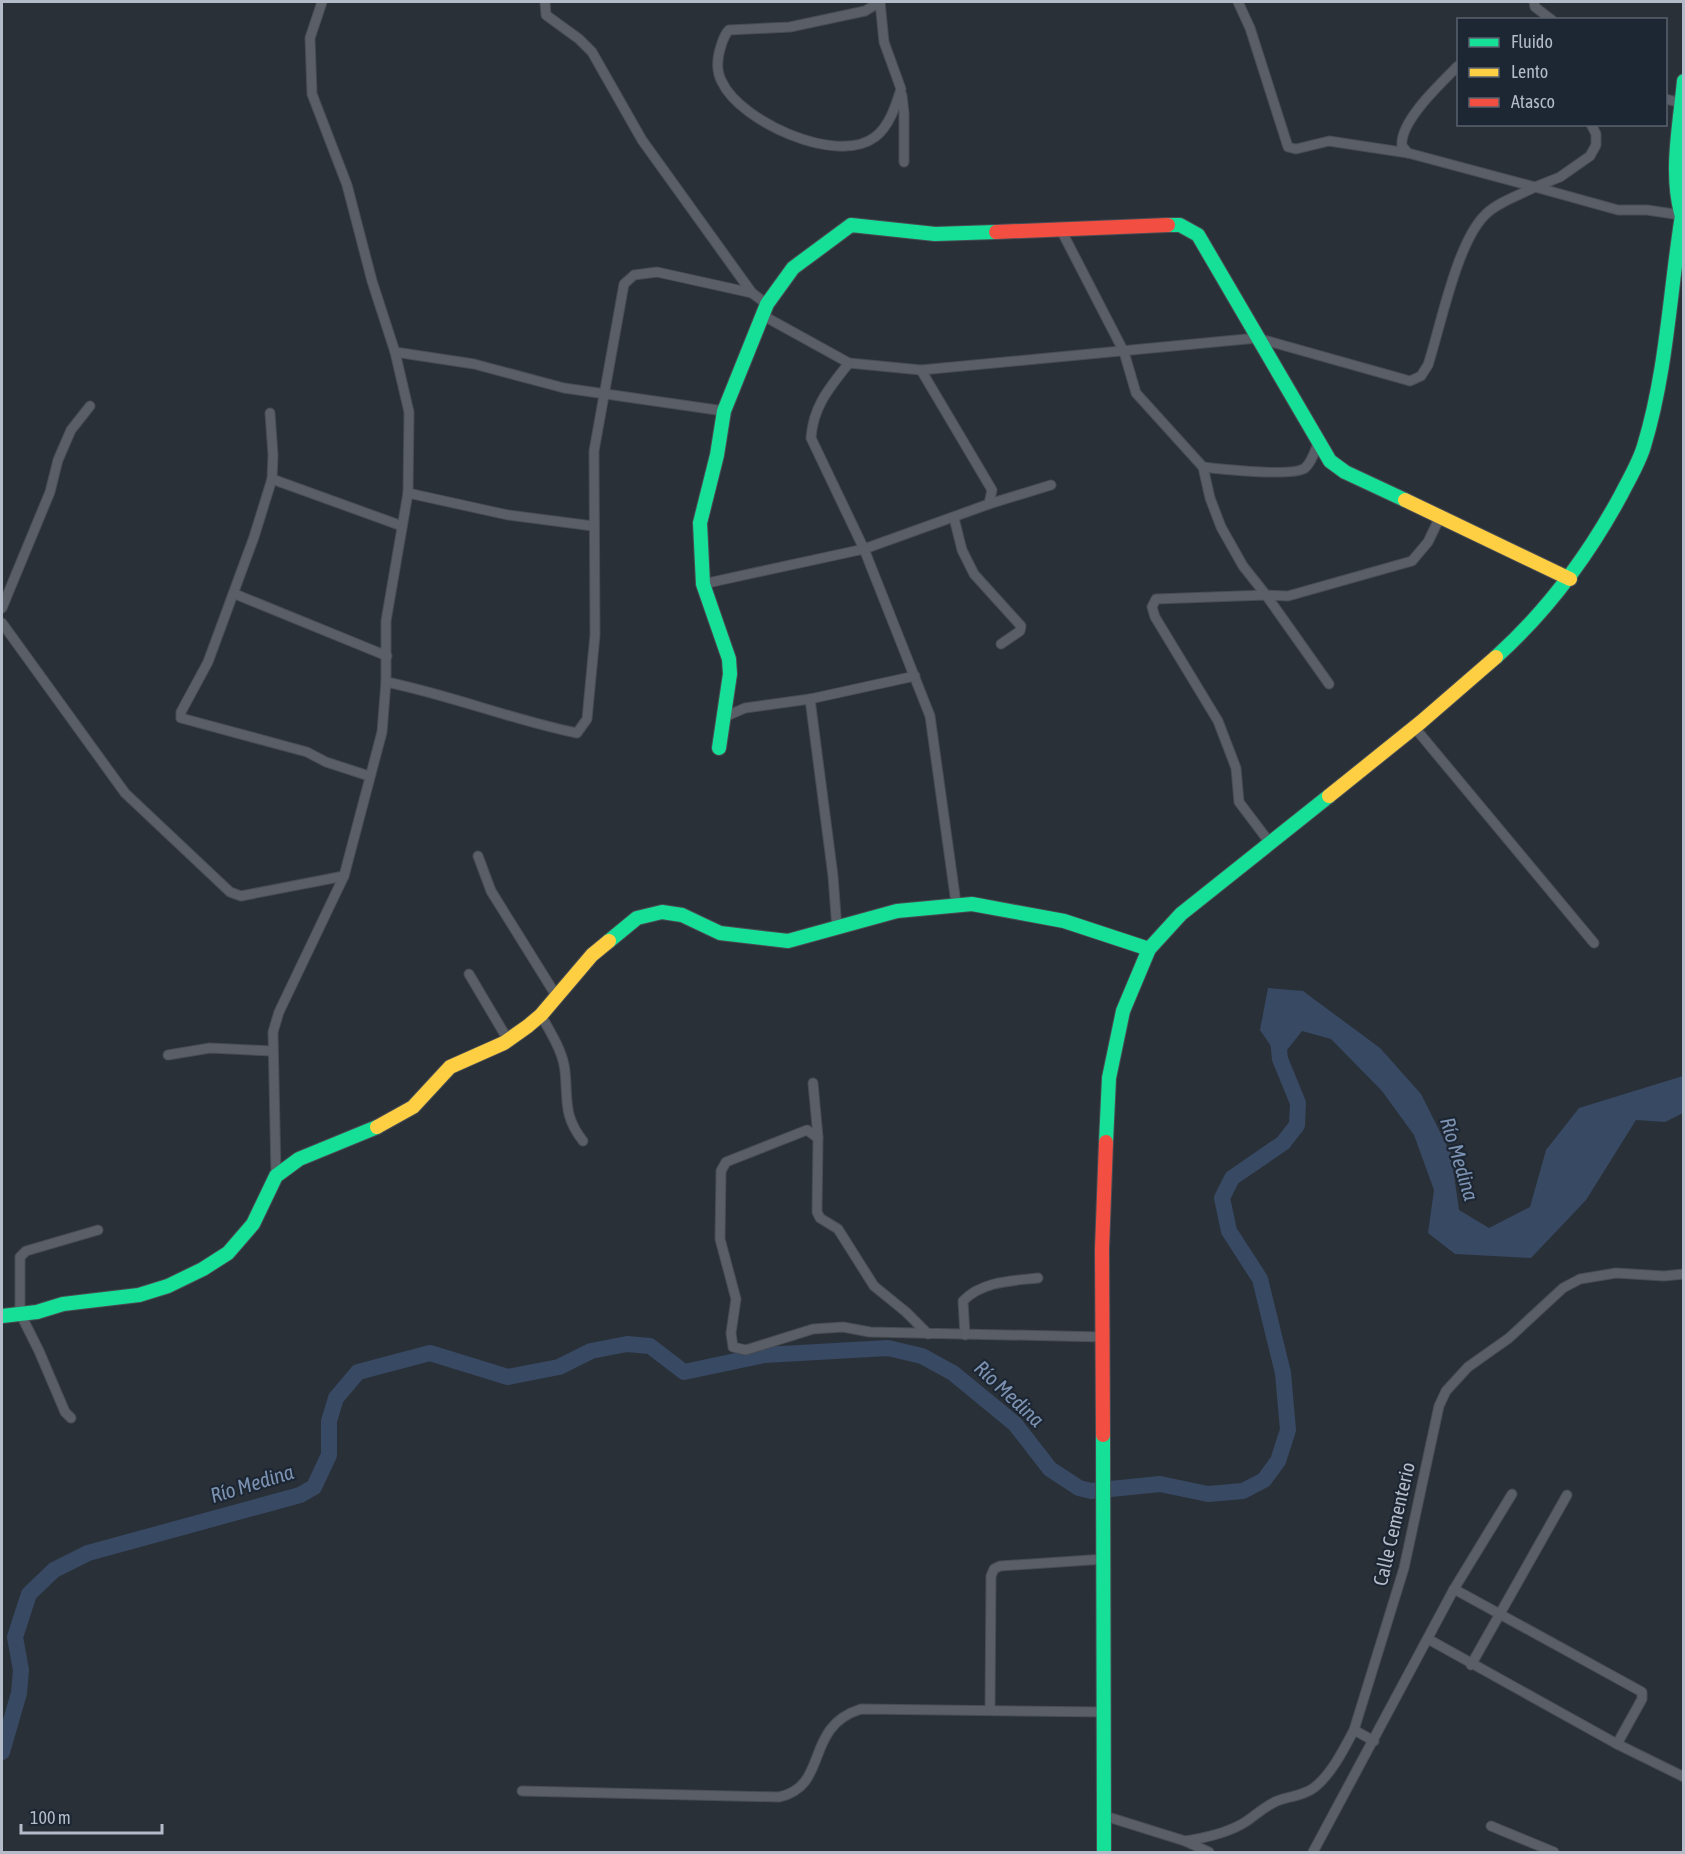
<svg xmlns="http://www.w3.org/2000/svg" width="1685" height="1854" font-family="'Asap Condensed',sans-serif">
<style>
.water{fill:#384963}
.lines{fill:none;stroke-linecap:round;stroke-linejoin:round}
.river{stroke:#384963;stroke-width:16}
.street-casing{stroke:#484c53;stroke-width:11}
.fast-casing{stroke:#484c53;stroke-width:16}
.slow-casing{stroke:#484c53;stroke-width:16}
.jam-casing{stroke:#484c53;stroke-width:16}
.street{stroke:#5a5e66;stroke-width:9}
.fast{stroke:#16e098;stroke-width:14}
.slow{stroke:#ffcf43;stroke-width:14}
.jam{stroke:#f24e42;stroke-width:14}
.labels{text-anchor:middle;stroke-width:4.5;stroke-linejoin:round;paint-order:stroke}
.street-label{font-size:20px;fill:#b4bcc9;stroke:#1d2633}
.water-label{font-size:21px;font-style:italic;fill:#7c92b1;stroke:#1d2633}
</style>
<rect width="100%" height="100%" fill="#2a3038"/>
<path class="water" d="M1268,988L1303,991L1380,1048L1421,1094L1451,1154L1459,1210L1489,1228L1530,1207L1546,1150L1579,1108L1683,1076V1113L1665,1122L1636,1120L1586,1200L1531,1258L1455,1254L1428,1233L1434,1190L1414,1135L1382,1091L1331,1039L1302,1031L1280,1059L1260,1030Z"/>
<g class="lines">
<path class="river" d="M2,1752L19,1693L21,1670L15,1637L29,1594L54,1570L88,1553L300,1495L314,1487L329,1455V1421L336,1398L358,1372L430,1353L508,1377L559,1367L591,1351L627,1344L650,1346L684,1372L764,1355L888,1348L922,1356L953,1373L1015,1424L1050,1469L1079,1488L1091,1491L1160,1484L1208,1494L1243,1491L1264,1480L1278,1461L1288,1430L1283,1373L1260,1279L1229,1231L1222,1198L1232,1178L1283,1143L1297,1125L1298,1103L1280,1059L1278,1039"/>
<g class="street-casing">
<g id="street">
<path d="M545,2L546,15L579,39L592,52L642,140L752,293"/>
<path d="M880,2L865,11L790,27L729,30C724,35 723,40 721,46C717,58 716,71 722,82C740,121 837,166 875,137C889,127 896,105 901,89L884,42L880,2"/>
<path d="M1238,2L1250,28L1288,147L1296,149L1329,141L1408,153"/>
<path d="M1534,2L1535,7L1552,20"/>
<path d="M1458,66C1441,83 1399,122 1402,146L1408,153L1535,187L1560,177L1590,156L1596,145V134L1591,124"/>
<path d="M902,95L904,113V162"/>
<path d="M1666,99L1681,103"/>
<path d="M1061,230L1124,352L1136,393L1203,467L1210,498L1221,527L1243,566L1266,595L1288,596L1412,561L1428,542L1440,517"/>
<path d="M762,315L849,363L921,370L1257,338L1410,381L1421,376L1428,365C1441,325 1457,241 1486,214C1498,202 1520,195 1535,187L1618,210H1647L1681,215"/>
<path d="M395,352L474,364L564,388L724,411"/>
<path d="M849,363C830,387 813,406 811,438L864,549L930,716L956,903"/>
<path d="M270,413L273,455L272,479L254,537L208,662L181,712V718L307,752L326,762L369,776"/>
<path d="M1203,467C1221,469 1293,477 1305,468C1312,462 1315,451 1318,443"/>
<path d="M272,479L402,526"/>
<path d="M408,493L508,515L593,526"/>
<path d="M989,504L1051,485"/>
<path d="M954,518L962,550L974,574L1021,626L1020,631L1001,644"/>
<path d="M703,584L864,549L989,504L992,490L921,370"/>
<path d="M235,594L387,656"/>
<path d="M2,608L50,492L58,460L71,430L90,406"/>
<path d="M2,623L125,793L230,892L241,896L344,876"/>
<path d="M386,682C451,695 512,720 577,733L587,719L595,635L594,451L624,284L634,275L657,272L752,293L767,304"/>
<path d="M722,718L745,708L810,699"/>
<path d="M1415,728L1594,943"/>
<path d="M1270,843L1239,802L1236,768L1218,721L1155,617L1152,607L1156,599L1266,595L1329,684"/>
<path d="M478,856L491,891L557,997"/>
<path d="M837,929L833,876L810,699L915,676"/>
<path d="M469,974L508,1040"/>
<path d="M541,1015C550,1032 563,1051 565,1071C568,1100 563,1116 583,1141"/>
<path d="M168,1055L210,1048L272,1051"/>
<path d="M813,1083L818,1137"/>
<path d="M276,1176L273,1032L279,1012L344,876L382,732L386,682V621L408,493L409,412L395,352L372,281L347,185L312,94L310,38L322,2"/>
<path d="M928,1334L906,1312L874,1286L838,1229L820,1218L817,1212L818,1138L807,1130L726,1162L721,1171L720,1239L736,1299L731,1333L733,1347L746,1350L813,1329L843,1327L870,1332L1104,1337"/>
<path d="M965,1335L963,1301C982,1281 1012,1281 1038,1278"/>
<path d="M71,1418L65,1412L39,1351L20,1313V1257L26,1251L98,1230"/>
<path d="M1454,1589L1642,1692V1699L1617,1744"/>
<path d="M1428,1639L1617,1744L1684,1777"/>
<path d="M1471,1665L1567,1495"/>
<path d="M990,1710L991,1576L994,1569L1000,1566L1105,1559"/>
<path d="M1354,1730L1374,1741"/>
<path d="M522,1791L779,1797C830,1786 803,1727 861,1709L1104,1712"/>
<path d="M1105,1816L1185,1841L1209,1852"/>
<path d="M1491,1826L1554,1852"/>
<path d="M1185,1841C1205,1838 1224,1834 1242,1824C1254,1817 1263,1807 1277,1801C1289,1796 1304,1796 1315,1787C1332,1773 1344,1749 1354,1730L1404,1568L1439,1406L1446,1391L1468,1367L1509,1338L1563,1288L1580,1279L1616,1273L1664,1276L1684,1274"/>
<path d="M1313,1852L1454,1589L1512,1494"/>
</g>
</g>
<g class="fast-casing">
<g id="fast">
<path d="M1681,213C1670,171 1680,124 1684,81"/>
<path d="M1168,225H1180L1198,235L1330,461L1345,472L1405,500"/>
<path d="M1496,657C1547,611 1588,556 1621,495C1629,479 1639,463 1644,446C1668,367 1670,284 1684,203"/>
<path d="M719,748L730,674L729,659L703,584L700,523L717,455L724,411L767,304L793,268L851,225L935,234L996,232"/>
<path d="M609,941L637,918L662,912L682,915L720,933L788,941L897,911L972,904L1064,921L1149,949"/>
<path d="M1106,1142L1109,1078L1123,1011L1149,949L1181,914L1329,796"/>
<path d="M2,1316L37,1312L63,1304L139,1295L168,1286L203,1269L228,1253L253,1224L276,1176L299,1159L377,1127"/>
<path d="M1103,1435L1104,1852"/>
</g>
</g>
<g class="slow-casing">
<g id="slow">
<path d="M1405,500L1570,579"/>
<path d="M1329,796L1421,722L1496,657"/>
<path d="M377,1127L413,1107L450,1067L504,1043L528,1026L541,1015L592,955L609,941"/>
</g>
</g>
<g class="jam-casing">
<g id="jam">
<path d="M996,232L1168,225"/>
<path d="M1103,1435L1102,1249L1106,1142"/>
</g>
</g>
<use href="#street" class="street"/>
<use href="#fast" class="fast"/>
<use href="#slow" class="slow"/>
<use href="#jam" class="jam"/>
</g>
<g class="labels">
<g class="street-label">
<text transform="translate(1394 1524) rotate(-77)" y="7">Calle Cementerio</text>
</g>
<g class="water-label">
<text transform="translate(1459 1159) rotate(73)" y="7">Río Medina</text>
<text transform="translate(1009 1394) rotate(43)" y="7">Río Medina</text>
<text transform="translate(252 1484) rotate(-17)" y="7">Río Medina</text>
</g>
</g>
<rect width="1685" height="1854" fill="none" stroke="#b4bcc9" stroke-width="6"/>
<rect x="1457" y="18" width="210" height="108" fill="#1d2633" stroke="#59626f" stroke-width="1.5"/>
<rect x="1469" y="38" width="30" height="9" fill="#16e098" stroke="#59626f" stroke-width="1.5"/>
<text x="1511" y="48" font-size="18" fill="#b4bcc9">Fluido</text>
<rect x="1469" y="68" width="30" height="9" fill="#ffcf43" stroke="#59626f" stroke-width="1.5"/>
<text x="1511" y="78" font-size="18" fill="#b4bcc9">Lento</text>
<rect x="1469" y="98" width="30" height="9" fill="#f24e42" stroke="#59626f" stroke-width="1.5"/>
<text x="1511" y="108" font-size="18" fill="#b4bcc9">Atasco</text>
<path d="M21 1824v9h141v-9" fill="none" stroke="#b4bcc9" stroke-width="3"/>
<text x="30" y="1824" font-size="18" fill="#b4bcc9" stroke="#1d2633" stroke-width="4.5" paint-order="stroke">100 m</text>
</svg>
